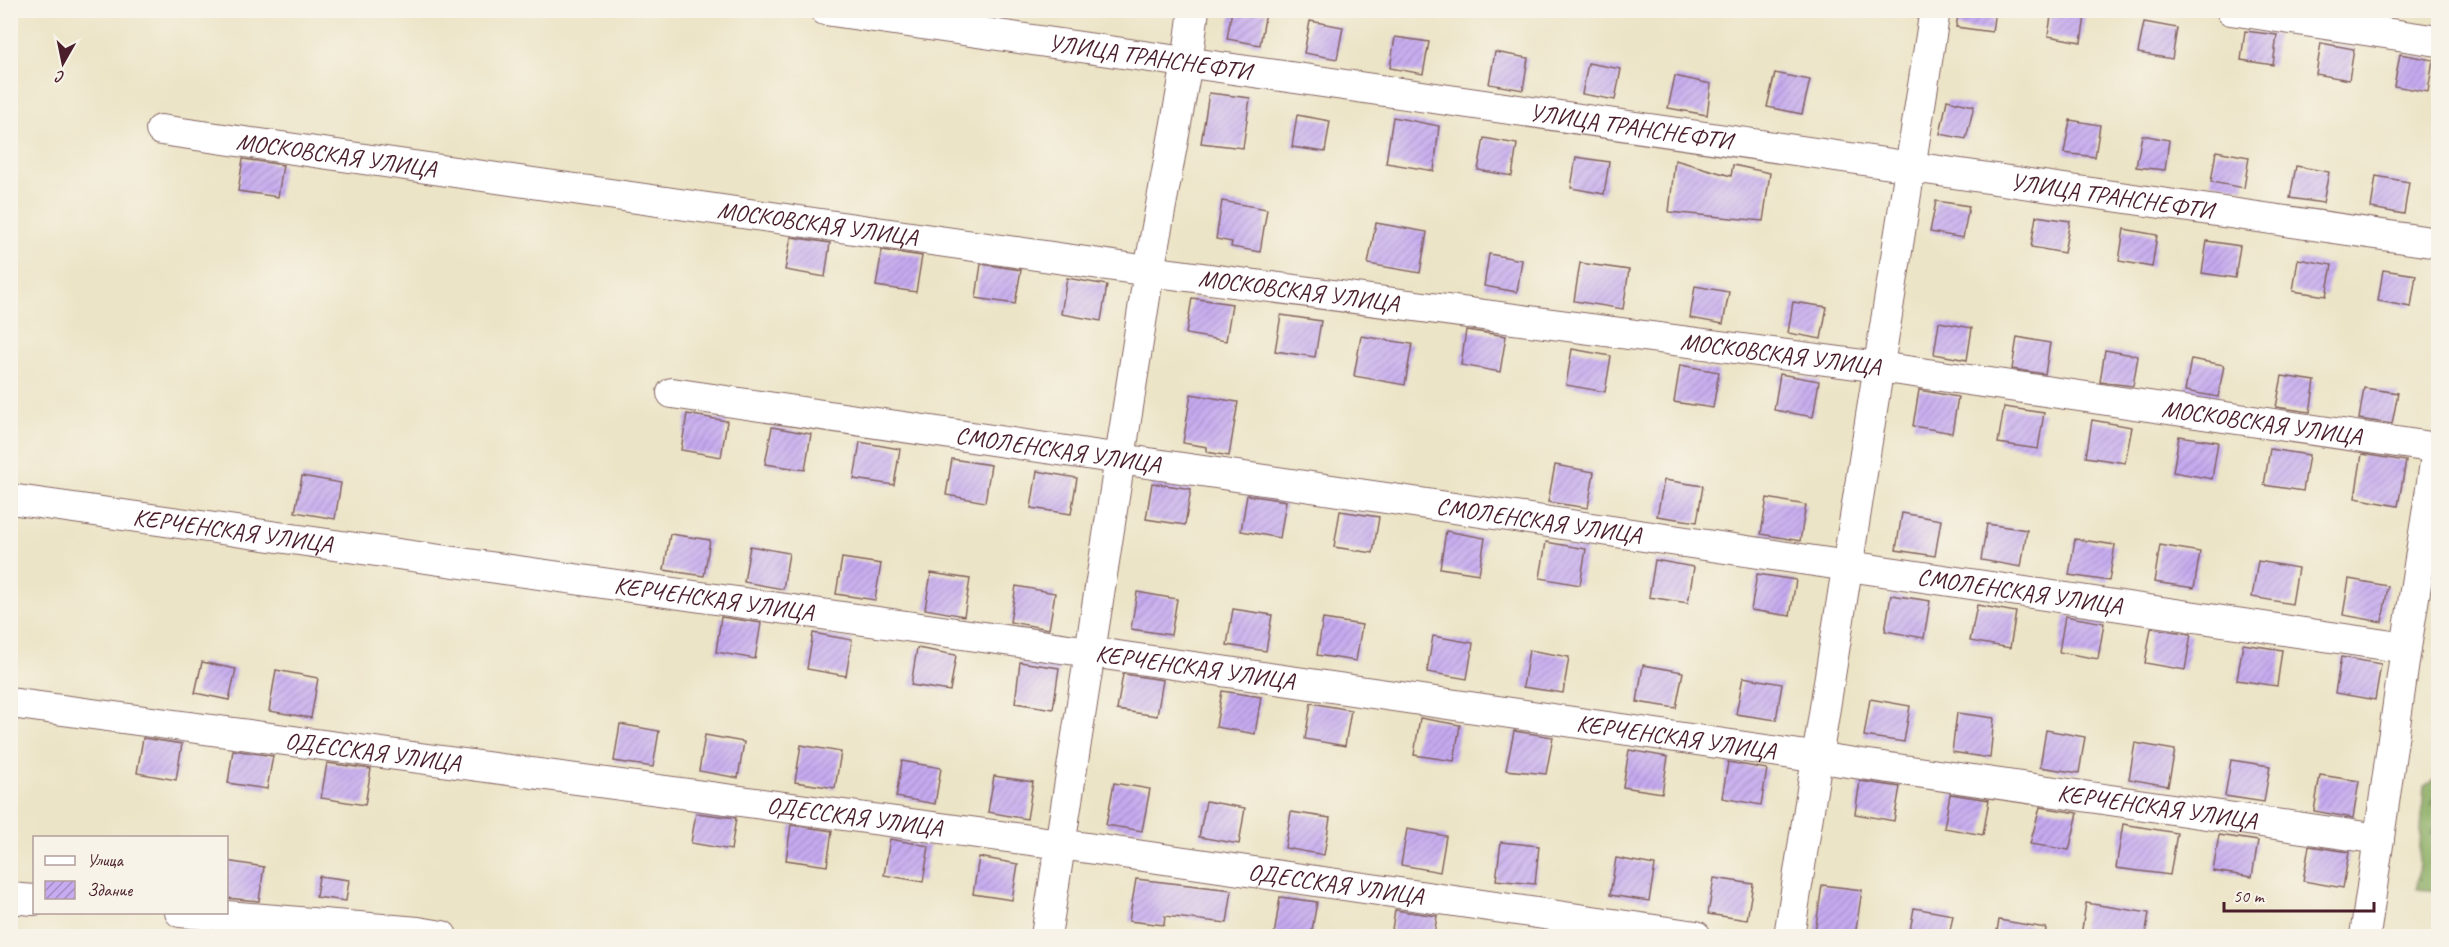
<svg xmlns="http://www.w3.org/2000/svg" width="2449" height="947" font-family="Caveat,sans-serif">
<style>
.forest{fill:url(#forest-firs);stroke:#686444;stroke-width:1.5}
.building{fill:url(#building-hatch)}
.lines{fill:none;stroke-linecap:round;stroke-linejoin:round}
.minor-casing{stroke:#836461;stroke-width:32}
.minor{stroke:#fff;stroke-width:30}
.labels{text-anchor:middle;stroke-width:4.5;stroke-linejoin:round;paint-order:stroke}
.street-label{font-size:24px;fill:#4a1f2b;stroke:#f7f3e8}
</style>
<defs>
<pattern id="forest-firs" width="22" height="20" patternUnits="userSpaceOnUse" patternTransform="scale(1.5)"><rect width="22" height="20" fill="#87aa5e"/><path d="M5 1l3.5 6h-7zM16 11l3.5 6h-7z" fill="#708a4e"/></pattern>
<pattern id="building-hatch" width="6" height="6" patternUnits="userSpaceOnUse" patternTransform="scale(1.5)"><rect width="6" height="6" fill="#c6abf1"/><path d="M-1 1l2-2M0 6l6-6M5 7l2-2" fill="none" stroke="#a38bc3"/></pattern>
</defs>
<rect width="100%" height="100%" fill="#f7f3e8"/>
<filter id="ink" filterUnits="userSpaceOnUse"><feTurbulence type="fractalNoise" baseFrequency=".0167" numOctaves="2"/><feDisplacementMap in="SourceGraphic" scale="12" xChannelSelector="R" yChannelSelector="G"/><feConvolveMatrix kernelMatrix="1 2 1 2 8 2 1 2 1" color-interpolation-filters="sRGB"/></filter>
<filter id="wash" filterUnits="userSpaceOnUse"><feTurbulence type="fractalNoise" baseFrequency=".008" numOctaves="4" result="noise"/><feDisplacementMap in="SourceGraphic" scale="24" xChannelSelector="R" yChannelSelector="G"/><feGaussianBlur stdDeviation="1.35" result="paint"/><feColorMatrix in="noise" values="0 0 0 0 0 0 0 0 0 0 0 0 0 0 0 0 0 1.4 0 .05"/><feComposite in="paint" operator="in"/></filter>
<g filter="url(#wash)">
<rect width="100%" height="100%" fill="#ece4c6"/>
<path class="forest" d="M2438,777V891L2417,889L2424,787Z"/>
<g id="blocks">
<g class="building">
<path d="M1232,10L1266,13L1260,45L1227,39Z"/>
<path d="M1959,10H1995L1992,32L1956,27Z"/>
<path d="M2052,10H2086L2081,42L2048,36Z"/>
<path d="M1310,21L1343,27L1337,59L1304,53Z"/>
<path d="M2144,22L2177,28L2172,59L2138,53Z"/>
<path d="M2245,31L2277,35L2273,65L2241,60Z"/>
<path d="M1395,37L1429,42L1423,74L1390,68Z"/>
<path d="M2321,43L2354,49L2349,80L2316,74Z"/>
<path d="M1495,52L1528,58L1523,90L1489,84Z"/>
<path d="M2400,54L2433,60L2428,92L2394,86Z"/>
<path d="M1588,63L1621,69L1615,100L1582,94Z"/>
<path d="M1775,73L1810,80L1802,114L1767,107Z"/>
<path d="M1675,76L1711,84L1707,115L1668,108Z"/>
<path d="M1209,93L1250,98L1243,148L1201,143Z"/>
<path d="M1947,100L1974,106L1966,139L1940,134Z"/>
<path d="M1297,115L1330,121L1325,152L1292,147Z"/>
<path d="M1393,117L1439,126L1434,171L1386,163Z"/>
<path d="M2070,120L2100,125L2095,157L2064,153Z"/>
<path d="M2142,135L2169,140L2165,170L2136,167Z"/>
<path d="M1484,138L1517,144L1512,176L1478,170Z"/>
<path d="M2216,151L2249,157L2244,188L2211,182Z"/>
<path d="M1576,157L1609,162L1604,194L1571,188Z"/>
<path d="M243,159L283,165L278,197L238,191Z"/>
<path d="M1675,160L1731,176L1733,165L1770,173L1763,221L1669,212Z"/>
<path d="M2296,166L2329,172L2323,203L2290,198Z"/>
<path d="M2376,176L2409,182L2404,214L2371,208Z"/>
<path d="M1222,201L1267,209L1260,252L1231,247L1232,242L1216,239Z"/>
<path d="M1936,201L1969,206L1963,238L1930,232Z"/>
<path d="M2036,216L2070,221L2064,253L2031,247Z"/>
<path d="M1376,223L1427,232L1420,273L1368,264Z"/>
<path d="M2124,229L2157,235L2152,267L2119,261Z"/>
<path d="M791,237L830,243L825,277L785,270Z"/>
<path d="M2207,241L2240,246L2235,278L2202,273Z"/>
<path d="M882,250L922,256L916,292L876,286Z"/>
<path d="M1489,254L1522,260L1517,292L1484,286Z"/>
<path d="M2298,259L2332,265L2326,296L2293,291Z"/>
<path d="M1580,263L1629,270L1623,309L1574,301Z"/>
<path d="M981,264L1021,270L1015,304L976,298Z"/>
<path d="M2383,270L2416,275L2411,307L2378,301Z"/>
<path d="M1067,278L1107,285L1101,321L1061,314Z"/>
<path d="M1695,286L1729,292L1723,324L1690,318Z"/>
<path d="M1192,298L1232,304L1226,341L1186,334Z"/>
<path d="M1793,302L1827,307L1821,339L1788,333Z"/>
<path d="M1281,315L1321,321L1315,357L1275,351Z"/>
<path d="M1939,322L1972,328L1967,360L1934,354Z"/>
<path d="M1466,330L1506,336L1500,372L1461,365Z"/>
<path d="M1361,336L1412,344L1405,385L1354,376Z"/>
<path d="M2017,337L2050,343L2045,374L2012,369Z"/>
<path d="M1572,349L1611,356L1605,392L1566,385Z"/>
<path d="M2105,350L2138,356L2133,386L2100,382Z"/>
<path d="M2191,359L2224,365L2218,397L2185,391Z"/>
<path d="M1680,365L1719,372L1713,408L1674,402Z"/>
<path d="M1780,374L1819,381L1813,417L1774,410Z"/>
<path d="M2282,376L2315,381L2310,412L2276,407Z"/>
<path d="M2364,388L2398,393L2392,424L2359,419Z"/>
<path d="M1919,390L1958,397L1952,433L1913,426Z"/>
<path d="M1191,394L1238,402L1229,456L1207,452V447L1183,443Z"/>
<path d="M2004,407L2044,413L2038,449L1998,443Z"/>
<path d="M687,414L727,421L721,457L681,450Z"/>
<path d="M2092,420L2132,427L2125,463L2086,457Z"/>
<path d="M772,427L811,434L805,470L765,464Z"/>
<path d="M2179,436L2218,442L2212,479L2173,472Z"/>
<path d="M860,442L900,449L894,485L854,479Z"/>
<path d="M2270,449L2309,455L2303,491L2264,485Z"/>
<path d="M2362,454L2406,461L2398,506L2355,498Z"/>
<path d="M952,459L991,465L985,502L946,495Z"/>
<path d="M1555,465L1594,472L1588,508L1548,502Z"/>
<path d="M1037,471L1077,478L1071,514L1031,508Z"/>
<path d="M302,476L341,483L335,519L295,512Z"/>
<path d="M1664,480L1703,486L1697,522L1657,516Z"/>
<path d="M1152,483L1191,489L1185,525L1146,519Z"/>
<path d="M1247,495L1286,501L1280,538L1241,531Z"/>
<path d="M1767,498L1806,505L1800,541L1761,534Z"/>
<path d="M1340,511L1379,517L1373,553L1334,547Z"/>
<path d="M1902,513L1941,520L1935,556L1896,550Z"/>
<path d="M1987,524L2027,530L2021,567L1981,560Z"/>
<path d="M1446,531L1485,538L1479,574L1440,568Z"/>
<path d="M670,534L710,540L704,576L664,570Z"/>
<path d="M2075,539L2115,545L2109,581L2069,575Z"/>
<path d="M1546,542L1586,549L1580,585L1540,578Z"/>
<path d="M2160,545L2200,552L2194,588L2154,582Z"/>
<path d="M750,546L789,553L783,589L744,582Z"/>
<path d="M842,558L881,564L875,600L836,594Z"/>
<path d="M1655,560L1694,567L1688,603L1649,597Z"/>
<path d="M2258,561L2298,568L2292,604L2252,597Z"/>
<path d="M931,573L970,579L964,616L925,609Z"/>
<path d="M1757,574L1796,580L1790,616L1751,610Z"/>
<path d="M2349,579L2388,586L2382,622L2343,615Z"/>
<path d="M1016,586L1055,593L1049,629L1010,622Z"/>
<path d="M1137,592L1177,599L1171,635L1131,629Z"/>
<path d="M1891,595L1930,601L1924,638L1885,631Z"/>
<path d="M1977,605L2016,612L2010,648L1970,641Z"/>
<path d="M1233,609L1272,615L1266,651L1227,645Z"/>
<path d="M2065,616L2104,623L2098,659L2059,652Z"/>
<path d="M721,617L761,623L755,659L716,652Z"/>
<path d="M1323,619L1362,625L1356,661L1317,655Z"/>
<path d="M2151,628L2191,634L2185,670L2145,663Z"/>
<path d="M813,633L852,640L846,676L807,669Z"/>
<path d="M1433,636L1473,643L1467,679L1427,672Z"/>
<path d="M2243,644L2282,650L2277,686L2237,680Z"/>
<path d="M917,648L956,655L950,691L911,685Z"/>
<path d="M1529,650L1569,657L1563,693L1523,687Z"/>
<path d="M2341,657L2381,664L2375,700L2335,693Z"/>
<path d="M202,662L236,669L229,700L195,693Z"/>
<path d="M1020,662L1059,668L1053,709L1015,703Z"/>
<path d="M1643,665L1683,672L1676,708L1637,702Z"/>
<path d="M276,670L318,678L311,718L269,711Z"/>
<path d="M1123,674L1163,680L1157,716L1117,710Z"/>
<path d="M1743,677L1782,684L1776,720L1736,714Z"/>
<path d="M1222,691L1261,697L1255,734L1216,727Z"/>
<path d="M1870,699L1910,706L1904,742L1864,736Z"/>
<path d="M1311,703L1351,710L1345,746L1305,739Z"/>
<path d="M1957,713L1994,718L1990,758L1952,752Z"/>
<path d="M1420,718L1460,725L1454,761L1414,755Z"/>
<path d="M620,724L659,731L653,767L614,761Z"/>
<path d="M2046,730L2085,737L2079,773L2040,767Z"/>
<path d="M1514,731L1553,737L1546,774L1506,770Z"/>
<path d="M705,735L744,742L738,778L699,771Z"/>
<path d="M143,738L182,744L176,780L137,773Z"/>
<path d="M2135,743L2175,750L2168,786L2129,779Z"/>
<path d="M801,745L841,752L835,788L795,782Z"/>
<path d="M233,750L273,756L267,789L228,783Z"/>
<path d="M1629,750L1668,757L1662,793L1623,787Z"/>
<path d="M2231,760L2270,766L2264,802L2225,796Z"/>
<path d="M902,761L941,768L935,804L896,797Z"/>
<path d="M1728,762L1767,769L1761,805L1722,798Z"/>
<path d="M327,763L371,769L365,805L321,798Z"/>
<path d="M2320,775L2359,781L2353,818L2314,811Z"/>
<path d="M994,776L1033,782L1027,819L988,812Z"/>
<path d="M1860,781L1900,787L1894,821L1855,814Z"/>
<path d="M1114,783L1150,789L1142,831L1106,825Z"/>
<path d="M1950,794L1989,800L1983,835L1944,828Z"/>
<path d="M1206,801L1245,808L1239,844L1199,837Z"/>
<path d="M2040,807L2078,813L2069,850L2030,844Z"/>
<path d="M1291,812L1330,818L1324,855L1285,848Z"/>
<path d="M696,813L736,818L731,850L691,843Z"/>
<path d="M2123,824L2177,833L2170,875L2116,868Z"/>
<path d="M791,825L832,831L827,866L786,860Z"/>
<path d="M1407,829L1446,836L1440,872L1401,865Z"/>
<path d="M2219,835L2258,841L2252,877L2213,871Z"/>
<path d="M890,839L929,846L923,882L884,875Z"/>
<path d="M1501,842L1539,846L1535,884L1496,880Z"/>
<path d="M2309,846L2349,852L2343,888L2303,881Z"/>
<path d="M979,857L1018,864L1012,900L973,894Z"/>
<path d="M1616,858L1655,865L1649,901L1610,895Z"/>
<path d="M226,861L264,867L259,901L226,898Z"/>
<path d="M319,876L349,880L346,901L316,897Z"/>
<path d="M1714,878L1753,884L1747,920L1708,914Z"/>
<path d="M1136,879L1232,890L1227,923L1165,916L1164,925L1129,921Z"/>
<path d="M1822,885L1862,890L1855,936L1815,932Z"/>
<path d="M1280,897L1317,902L1311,936H1274Z"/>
<path d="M2086,903L2149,913L2145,936H2081Z"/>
<path d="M1914,908L1953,915L1949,936H1909Z"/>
<path d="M1395,910L1437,916L1434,936H1391Z"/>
<path d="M1999,920L2046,928L2045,936H1996Z"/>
</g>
</g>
</g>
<g filter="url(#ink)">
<use href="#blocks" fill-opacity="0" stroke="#836461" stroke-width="1.5"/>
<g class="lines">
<g class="minor-casing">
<g id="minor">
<path id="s1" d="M825,10L2438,243"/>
<path d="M2231,10L2438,41"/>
<path id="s2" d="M161,130L1149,271L1879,367L2438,448"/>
<path id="s3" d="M672,393L2406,648"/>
<path id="s4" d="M10,499L1090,652L2379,839"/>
<path id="s5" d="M10,703L1060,844L1696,936"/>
<path d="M10,898L34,900"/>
<path d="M180,912L418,932L442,936"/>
<path d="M1046,936L1149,271L1187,63L1194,10"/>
<path d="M1789,936L1935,10"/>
<path d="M2365,936L2406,648L2438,444"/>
</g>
</g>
<use href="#minor" class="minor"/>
</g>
</g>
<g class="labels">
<g class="street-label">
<text dy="8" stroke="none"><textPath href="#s1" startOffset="328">УЛИЦА ТРАНСНЕФТИ</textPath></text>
<text dy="8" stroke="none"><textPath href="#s1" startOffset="814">УЛИЦА ТРАНСНЕФТИ</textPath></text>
<text dy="8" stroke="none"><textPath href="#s2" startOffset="177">МОСКОВСКАЯ УЛИЦА</textPath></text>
<text dy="8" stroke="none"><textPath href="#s1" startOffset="1300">УЛИЦА ТРАНСНЕФТИ</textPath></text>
<text dy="8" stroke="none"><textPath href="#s2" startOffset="663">МОСКОВСКАЯ УЛИЦА</textPath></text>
<text dy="8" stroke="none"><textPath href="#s2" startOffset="1149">МОСКОВСКАЯ УЛИЦА</textPath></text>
<text dy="8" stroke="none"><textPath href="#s2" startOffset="1635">МОСКОВСКАЯ УЛИЦА</textPath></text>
<text dy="8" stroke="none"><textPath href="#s2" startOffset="2121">МОСКОВСКАЯ УЛИЦА</textPath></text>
<text dy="8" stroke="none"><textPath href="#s3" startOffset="390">СМОЛЕНСКАЯ УЛИЦА</textPath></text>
<text dy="8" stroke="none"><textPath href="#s3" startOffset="876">СМОЛЕНСКАЯ УЛИЦА</textPath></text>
<text dy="8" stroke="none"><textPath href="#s4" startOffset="225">КЕРЧЕНСКАЯ УЛИЦА</textPath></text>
<text dy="8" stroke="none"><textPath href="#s3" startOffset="1362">СМОЛЕНСКАЯ УЛИЦА</textPath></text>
<text dy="8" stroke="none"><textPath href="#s4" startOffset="711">КЕРЧЕНСКАЯ УЛИЦА</textPath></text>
<text dy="8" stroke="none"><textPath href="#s4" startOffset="1197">КЕРЧЕНСКАЯ УЛИЦА</textPath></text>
<text dy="8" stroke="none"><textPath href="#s4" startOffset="1683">КЕРЧЕНСКАЯ УЛИЦА</textPath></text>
<text dy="8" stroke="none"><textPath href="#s5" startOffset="366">ОДЕССКАЯ УЛИЦА</textPath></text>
<text dy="8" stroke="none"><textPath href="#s4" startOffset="2169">КЕРЧЕНСКАЯ УЛИЦА</textPath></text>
<text dy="8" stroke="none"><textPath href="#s5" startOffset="852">ОДЕССКАЯ УЛИЦА</textPath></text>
<text dy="8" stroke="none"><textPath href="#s5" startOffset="1338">ОДЕССКАЯ УЛИЦА</textPath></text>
</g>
</g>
<rect width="2449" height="947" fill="none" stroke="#f7f3e8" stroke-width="36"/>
<rect x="33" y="836" width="195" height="78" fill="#f7f3e8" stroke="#b29e9c" stroke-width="1.5"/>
<rect x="45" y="856" width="30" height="9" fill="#ffffff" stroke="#b29e9c" stroke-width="1.5"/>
<text x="87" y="866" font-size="18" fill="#4a1f2b">Улица</text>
<rect x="45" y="881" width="30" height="18" fill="url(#building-hatch)" stroke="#b29e9c" stroke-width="1.5"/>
<text x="87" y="896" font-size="18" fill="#4a1f2b">Здание</text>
<g transform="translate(63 63) rotate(189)" stroke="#f7f3e8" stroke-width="4.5" paint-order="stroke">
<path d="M0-4.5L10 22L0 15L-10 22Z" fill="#4a1f2b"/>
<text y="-9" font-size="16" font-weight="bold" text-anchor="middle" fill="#4a1f2b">С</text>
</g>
<path d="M2224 902v9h150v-9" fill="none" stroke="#4a1f2b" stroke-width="3"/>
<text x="2233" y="902" font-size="18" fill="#4a1f2b" stroke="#f7f3e8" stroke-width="4.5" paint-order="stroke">50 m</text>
</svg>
